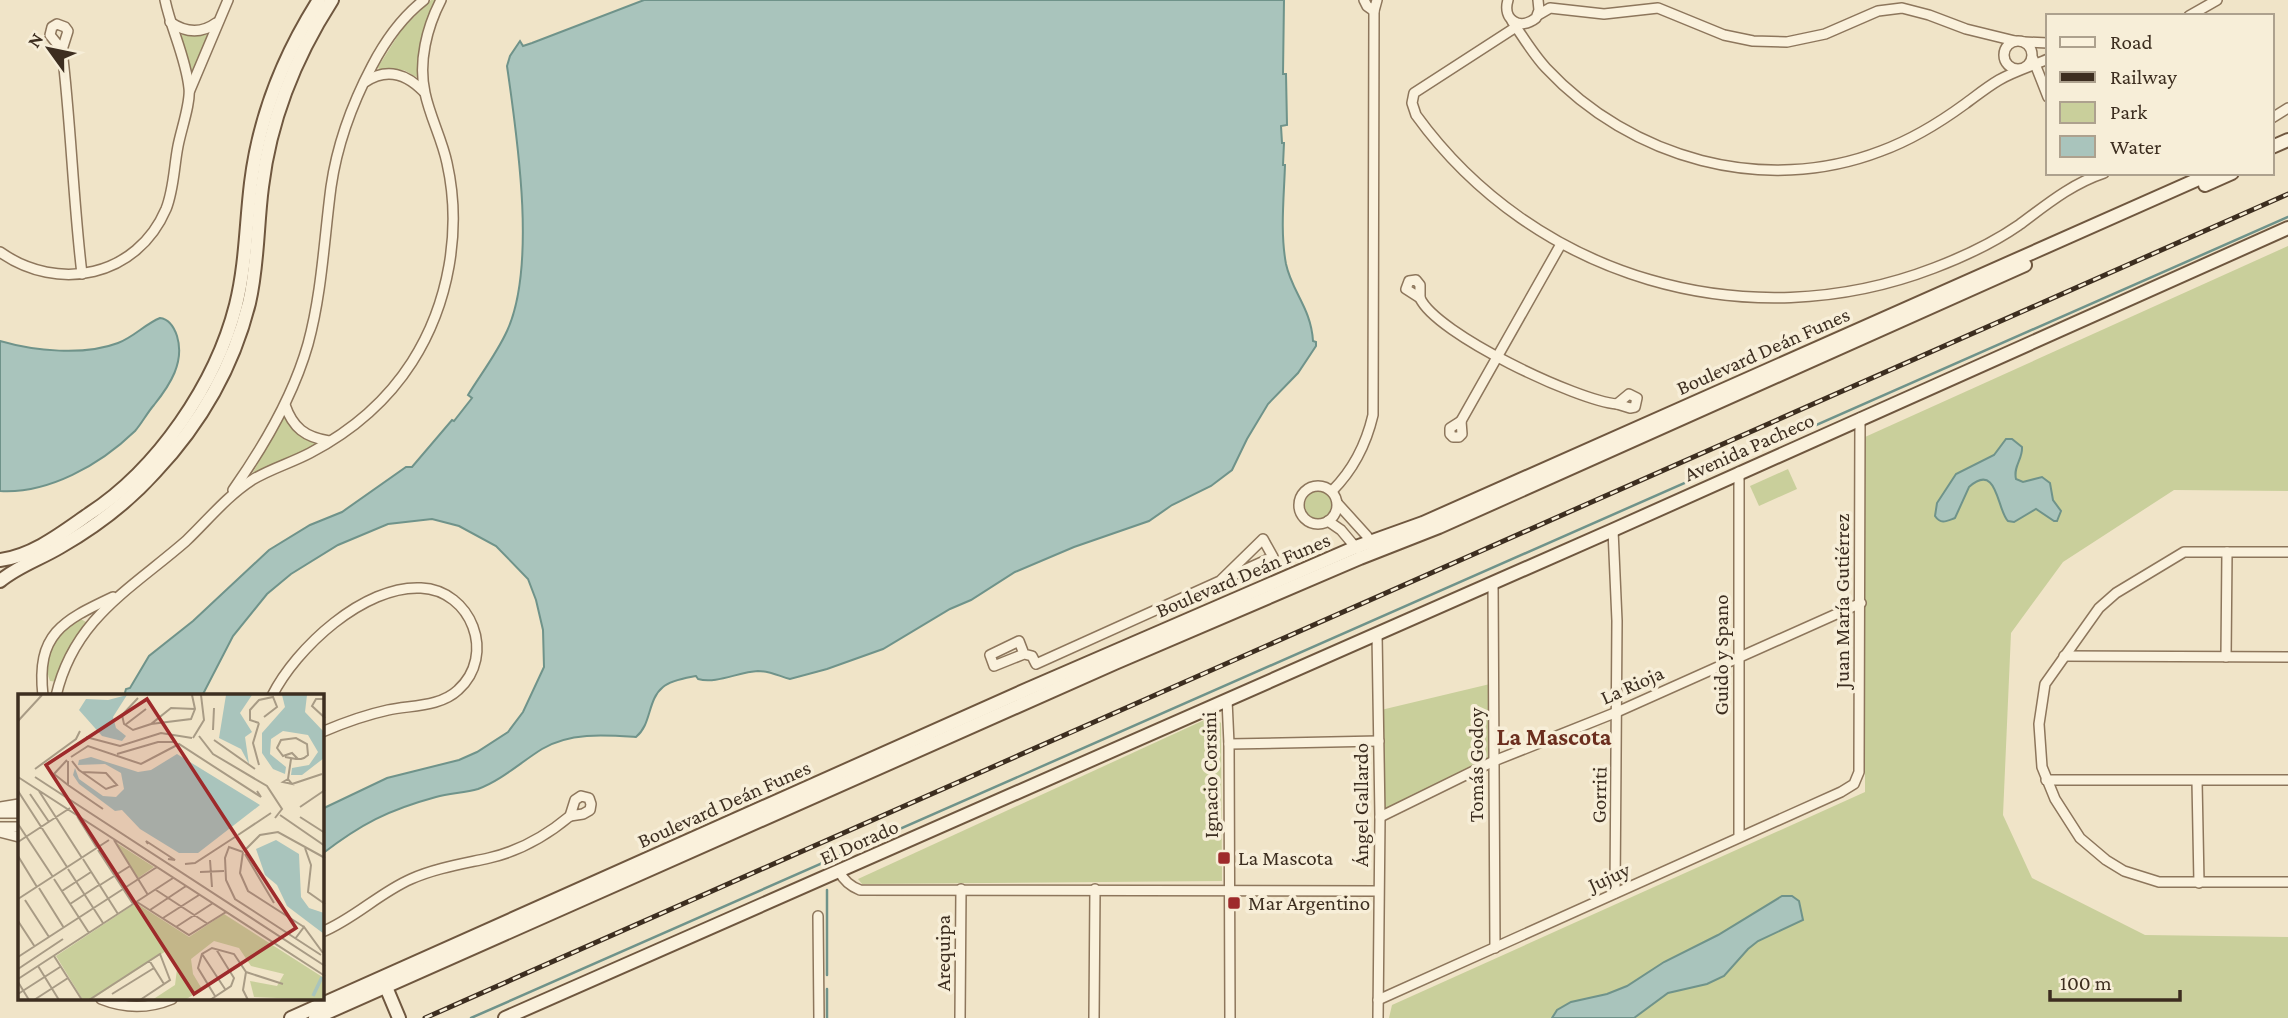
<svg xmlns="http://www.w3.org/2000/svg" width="2288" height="1018" font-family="'Crimson Pro',serif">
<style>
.green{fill:#c9cf9b}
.water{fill:#a9c4bc;stroke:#6f938a;stroke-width:2}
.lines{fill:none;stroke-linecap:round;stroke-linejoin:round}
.stream{stroke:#6f938a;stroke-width:2.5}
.street-casing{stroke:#8d765c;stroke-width:12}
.secondary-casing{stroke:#6f573f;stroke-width:16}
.street{stroke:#faf1dc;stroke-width:9}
.secondary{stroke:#faf1dc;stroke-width:12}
.rail-casing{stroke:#3d2e20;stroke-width:5}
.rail{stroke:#f7eed8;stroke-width:2.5;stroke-dasharray:8;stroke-linecap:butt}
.poi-dot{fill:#9e2a2b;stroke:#f7eed8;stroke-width:2.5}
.labels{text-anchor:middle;stroke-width:7;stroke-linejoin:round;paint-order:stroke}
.street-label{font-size:21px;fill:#3d2e20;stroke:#f7eed8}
.poi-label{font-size:21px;fill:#3d2e20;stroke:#f7eed8;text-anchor:start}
.quarter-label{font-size:24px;font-weight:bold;fill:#6b2e1e;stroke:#f7eed8}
.inset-river{fill:none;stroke:#a9c4bc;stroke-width:3.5}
.inset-road{fill:none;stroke:#a89b85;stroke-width:2}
.view{fill:#9e2a2b;fill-opacity:0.15;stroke:#9e2a2b;stroke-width:3.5}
.inset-edge{fill:none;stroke:#3d2e20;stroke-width:3.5}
</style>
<rect width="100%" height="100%" fill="#f0e4c8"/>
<g class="green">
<path d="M431,0H437L422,76L418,78L404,70H379L378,67L402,29Z"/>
<path d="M184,33L195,36L208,34L210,36L196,70H190L181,36Z"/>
<path d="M2288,246V491L2174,490L2063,562L2011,633L2003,815L2032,878L2145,935L2288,937V1018H1389L1392,1005L1865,792V437Z"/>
<path d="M283,417H287L299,434L316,442V447L251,476Z"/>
<path d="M1788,469L1797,489L1759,506L1750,486Z"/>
<circle cx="1320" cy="505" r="15"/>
<path d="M79,618L86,622L87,626L58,682L50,681C40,657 59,631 79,618Z"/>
<path d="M1490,684L1492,759L1383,811L1381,710Z"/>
<path d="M1213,716L1221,723L1222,881L862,884L858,879Z"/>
</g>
<g class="water">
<path d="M644,0H1284L1283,74H1286L1287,125L1281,126L1282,143H1284L1283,165H1285C1284,197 1280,232 1286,264C1292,292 1311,308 1313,341L1316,342V346L1298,373L1268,404L1247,439L1232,470L1211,486L1172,505L1149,521L1074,547L1015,572L971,600L950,609L883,649L827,669L790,679C779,676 770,671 758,671C738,672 717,684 698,679L696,676C686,678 671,680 663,687C647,700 652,724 636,737C606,735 570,732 542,749C521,762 502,780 478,789C465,793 450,793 436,797C388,810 361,824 322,854V809L387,778L459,760L477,752L508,732L523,712L544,667L543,630L536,600L528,579L496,546L459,526L432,519L388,524L338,545L291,574L267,594L233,636L202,696H124L126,689L130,688L149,656L193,621L269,550L310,525L342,512L406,467H412L452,420L454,421L472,398L468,395C481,374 497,353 507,331C537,266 517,136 507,66L510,56L520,41L523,46L532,43Z"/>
<path d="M160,318C169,319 174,327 177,336C185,362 170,385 154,405C147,413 142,423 135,431C100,465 48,494 0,491V341C34,351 84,356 118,343C134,337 145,324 160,318Z"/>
<path d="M2006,439H2012L2022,447C2023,459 2013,466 2016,479L2023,482L2042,477L2050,483L2053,500L2061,511L2057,521H2054L2036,509L2014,522L2008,521C1997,511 1998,461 1969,487L1955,518C1947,521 1941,525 1935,516L1937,503L1956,474L1994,455Z"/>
<path d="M1782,896H1792L1799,901L1803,920L1758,941L1748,949L1724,976L1707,984L1668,993L1634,1018H1552L1557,1010L1571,1002L1607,994L1627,986L1664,962L1718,935Z"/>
</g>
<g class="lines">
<g class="stream">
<path d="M827,975V890"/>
<path d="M471,1018L2288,217"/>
<path d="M827,1018V989"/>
</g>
<g class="street-casing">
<g id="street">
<path d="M1364,0L1367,6L1374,11L1377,0"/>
<path d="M1508,0C1502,20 1520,31 1536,18L1539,10L1538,0"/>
<path d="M1538,15L1550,8L1604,14L1658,8L1724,35L1753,41L1787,42L1825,34L1878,11L1902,8L1929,15L1966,29L2015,41"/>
<path d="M2189,16L2217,0"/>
<path d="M1512,21C1523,37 1533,54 1546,68C1631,159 1764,196 1881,151C1911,140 1939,123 1965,104C1976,96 1987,87 1999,80C2015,71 2032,66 2048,59"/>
<path d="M170,22C186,33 201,34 216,23"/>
<path d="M57,24L65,27L68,31L62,50L50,35L52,27Z"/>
<path d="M1516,27L1414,93L1412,103L1416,115C1534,278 1747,340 1934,268C1963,257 1993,243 2019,225C2046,205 2071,184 2104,173"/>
<circle cx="2018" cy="55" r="14"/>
<path d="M2024,42L2048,43"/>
<path d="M62,50C71,124 73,199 82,274"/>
<path d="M2033,59L2048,97"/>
<path d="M365,82C387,67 407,74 424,92"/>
<path d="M190,90L228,0"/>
<path d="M2272,118L2288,108"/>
<path d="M0,252C58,293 137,277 166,209C174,189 174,166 178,146C181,130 191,102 189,88C186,58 171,29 165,0"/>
<path d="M1416,280L1420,285V298L1406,289L1409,281Z"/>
<path d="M1420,298C1436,334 1578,401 1617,404"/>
<path d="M1629,394L1637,398L1635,407L1630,408L1617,404Z"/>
<path d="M285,405C293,428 305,437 329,441"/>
<path d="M1461,421L1561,244"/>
<path d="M1461,421L1462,434L1459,437H1453L1450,434V428Z"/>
<path d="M1739,472V837"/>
<circle cx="1318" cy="505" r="19"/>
<path d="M233,490C264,446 293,397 308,344C322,292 324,240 331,187C337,145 352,104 372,66C385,41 401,18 424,0"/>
<path d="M1332,491C1354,469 1366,445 1373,415L1374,11"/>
<path d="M1338,504L1367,536L1373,547"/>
<path d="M1328,521L1341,530L1357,549"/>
<path d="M1613,530L1617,621L1615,893"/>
<path d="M2288,552H2184L2116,593L2099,608L2045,684L2039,724L2042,767L2055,799L2080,838L2106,860L2124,871L2159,882H2288"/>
<path d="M1493,582L1495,948"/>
<path d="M1377,634L1380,817L1378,1018"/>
<path d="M1024,654L994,666L990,655L1019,641L1024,654L1032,656L1036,664L1273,557L1263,539L1220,581"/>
<path d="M2064,656L2288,657"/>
<path d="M2226,657L2227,552"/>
<path d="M43,696C36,634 62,621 113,597"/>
<path d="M56,696C74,618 131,589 186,541C208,520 226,497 252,480C270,469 291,463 310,453C350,432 387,401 412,362C449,304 462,230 447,163C442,139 430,117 425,93C418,62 427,27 441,0"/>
<path d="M272,696C296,648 364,585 421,588C471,590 497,655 458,690C440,707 411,705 388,710C365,715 343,723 322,732"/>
<path d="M1227,700L1229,744L1230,1018"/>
<path d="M1229,744L1379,741"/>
<path d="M2046,780H2288"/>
<path d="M2197,781L2199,883"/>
<path d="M581,796L589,798L591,804L590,810L583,814L570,816L575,800Z"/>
<path d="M0,807L19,804"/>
<path d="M0,813H19"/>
<path d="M1380,817L1494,761L1617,712L1861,603"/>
<path d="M0,827H19"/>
<path d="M0,832L19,837"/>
<path d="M839,871C844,881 850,886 860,890L1378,891"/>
<path d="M818,916L819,1018"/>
<path d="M322,932C354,919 379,893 411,879C436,868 462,864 489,858C520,851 546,836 570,816"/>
<path d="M101,999C126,1009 148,1009 172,999"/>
<path d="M1378,1000L1841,792L1854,784L1859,772L1860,418"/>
<path d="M960,1018L961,889"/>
<path d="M1094,1018L1095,889"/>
</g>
</g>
<g class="secondary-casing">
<g id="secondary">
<path d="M2272,147L2288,140"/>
<path d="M2205,185L2232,173"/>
<path d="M0,560C33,556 63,532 89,514C158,469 216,384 236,305C246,265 246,224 251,183C259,118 284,55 319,0"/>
<path d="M0,581C18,566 40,559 60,547C95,527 128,502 155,472C200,424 233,367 249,303C258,265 257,225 262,187C270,120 296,56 332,0"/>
<path d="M383,980L399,1018"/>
<path d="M291,1018L1028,689L1356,547L1423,523L2212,173"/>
<path d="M315,1018L1115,663L1360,558L1439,527L2025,265"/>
<path d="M505,1018L1613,530L2288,228"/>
</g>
</g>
<use href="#street" class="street"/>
<use href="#secondary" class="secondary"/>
<g class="rail-casing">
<path id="rail" d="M425,1018L2288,194"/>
</g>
<use href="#rail" class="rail"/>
</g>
<g class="poi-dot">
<rect x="1217" y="851" width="14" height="14" rx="3.5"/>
<rect x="1227" y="896" width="14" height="14" rx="3.5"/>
</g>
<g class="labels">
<g class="street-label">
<text transform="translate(1763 351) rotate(-24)" y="7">Boulevard Deán Funes</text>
<text transform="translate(1749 447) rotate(-24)" y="7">Avenida Pacheco</text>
<text transform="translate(1243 575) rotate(-23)" y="7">Boulevard Deán Funes</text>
<text transform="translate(1842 601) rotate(-90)" y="7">Juan María Gutiérrez</text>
<text transform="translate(1721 655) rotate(-90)" y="7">Guido y Spano</text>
<text transform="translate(1632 685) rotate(-24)" y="7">La Rioja</text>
<text transform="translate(1476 765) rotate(-90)" y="7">Tomás Godoy</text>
<text transform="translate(1210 775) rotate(-91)" y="7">Ignacio Corsini</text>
<text transform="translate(1599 795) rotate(-89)" y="7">Gorriti</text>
<text transform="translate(724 804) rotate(-24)" y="7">Boulevard Deán Funes</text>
<text transform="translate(1361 805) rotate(-90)" y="7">Ángel Gallardo</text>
<text transform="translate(859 842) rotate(-24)" y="7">El Dorado</text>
<text transform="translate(1609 877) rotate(-24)" y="7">Jujuy</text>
<text transform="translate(943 953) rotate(-90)" y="7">Arequipa</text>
</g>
<g class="poi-label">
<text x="1238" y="865">La Mascota</text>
<text x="1248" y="910">Mar Argentino</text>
</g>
<g class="quarter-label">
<text x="1554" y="745">La Mascota</text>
</g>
</g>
<g transform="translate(18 694)">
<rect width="306" height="306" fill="#f0e4c8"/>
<path d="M97,148L136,173L120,184ZM118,209L171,243L206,220L306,284V306L236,303L232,287L259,292L266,280L233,272L221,254L196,247L173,265L175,280L184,295L167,306H134L157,291L159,275L148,257L73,306H65L38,262Z" fill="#c9cf9b"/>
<path d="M109,1L95,23L98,34L108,42L104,47L84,42L61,16L68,5L90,6ZM208,1H234L222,19L234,38L227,43L231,70L223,55L201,44ZM264,1H289L287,18L306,38V64L284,81H273L274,74L291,71L300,58L290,41L265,37L253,45L252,60L268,73L267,80L255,75L244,59V39L267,13ZM159,60L242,111L180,159H161L122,135L104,116L97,117L61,90L55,81L57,74L61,85L85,102L98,103L106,95L103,79L87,70L60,71L61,66L73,63L120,78L133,76ZM258,146L281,160L283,203L291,214L306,219V240L269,212L259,191L247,181L238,155Z" fill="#a9c4bc"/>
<path class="inset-river" d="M295,302L304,283"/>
<path class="inset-road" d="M120,4L104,21L106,30L115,36L133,30L153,14L177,15M307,5H298L294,12L307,24M0,27L24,1M241,29L232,26V16L241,6L255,3L259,13L246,23M241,29L235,49L241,71M133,30L173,25L177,15L174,1M107,31L128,15M195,36L196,14M181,42L195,60L249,92L264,115L257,124M68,43L102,52L143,39L174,44M175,44L186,26L183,1M196,46L237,75M99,60L140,48H157M53,63L70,52L123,70L161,50L243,103L239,97M267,63L278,65H283L286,64L290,61L289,50L278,44L263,46L259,54L265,62L274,59L280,65M49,66L36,80L50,91M50,67V91L85,115M54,67L61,76L88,95L99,91L88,79L64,78M17,75L58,45L62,37M0,83L307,282M17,83L307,272M270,85L265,88L274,90L270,85L273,65M274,90L304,80M0,97L49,173M21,97L64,164M12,100L31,128M282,113L307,96M262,121L307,152M59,122L79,154M282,123L307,139M0,130L35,183M220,141L253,119M96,146L130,201M0,148L52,114M130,150L128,147L157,166L150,165M287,154L293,171L290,198L307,210M80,156L115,210M226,157L242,141L260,138L307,164M225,158L211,153L207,164L208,186L217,205L303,261M225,158L222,179L230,197L286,233M227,160L256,209M0,162L19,193M65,165L100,220M192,166L194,193M167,170L177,169L217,143M50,175L85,229M182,178L206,177M36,185L71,239M82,191L112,172M21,194L46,234M138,196L190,230M44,197L73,178M0,205L91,146M7,206L31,243M119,208L171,241L208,218M52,210L81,191M132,216L168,192M145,224L181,201M0,227L17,253M158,233L195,209M277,245L286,233L305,259M184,260L207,295M36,262L64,306M0,263L139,173M131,266L146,290M20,272L41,306M0,275L45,245M228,278L265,290M0,285L155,184M0,288L11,306M0,300L42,273M94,300L136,274M197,302L180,274L184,260L194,254L216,260L228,278L225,296L230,306M16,306L50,284M71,306L142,260L152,286L122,306M192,306L213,292L216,284L198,255"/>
<path class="view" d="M129,5L278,234L176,300L28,71Z"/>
<rect width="306" height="306" class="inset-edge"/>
</g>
<rect x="2046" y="14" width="228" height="161" fill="#f7eed8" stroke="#ada18e" stroke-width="2"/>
<rect x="2060" y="37" width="35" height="10" fill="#faf1dc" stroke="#ada18e" stroke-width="2"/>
<text x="2110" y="49" font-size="21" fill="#3d2e20">Road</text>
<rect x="2060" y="72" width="35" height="10" fill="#3d2e20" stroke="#ada18e" stroke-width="2"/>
<text x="2110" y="84" font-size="21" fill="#3d2e20">Railway</text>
<rect x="2060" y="102" width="35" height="21" fill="#c9cf9b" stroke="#ada18e" stroke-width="2"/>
<text x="2110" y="119" font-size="21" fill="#3d2e20">Park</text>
<rect x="2060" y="136" width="35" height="21" fill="#a9c4bc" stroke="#ada18e" stroke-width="2"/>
<text x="2110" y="154" font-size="21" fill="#3d2e20">Water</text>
<g transform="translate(49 49) rotate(303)" stroke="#f7eed8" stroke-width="5" paint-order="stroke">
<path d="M0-5L12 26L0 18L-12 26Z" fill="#3d2e20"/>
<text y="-10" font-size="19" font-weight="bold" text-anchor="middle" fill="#3d2e20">N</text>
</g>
<path d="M2050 990v10h130v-10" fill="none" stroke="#3d2e20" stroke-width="3.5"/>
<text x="2060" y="990" font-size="21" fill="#3d2e20" stroke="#f7eed8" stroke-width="5" paint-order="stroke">100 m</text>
</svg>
